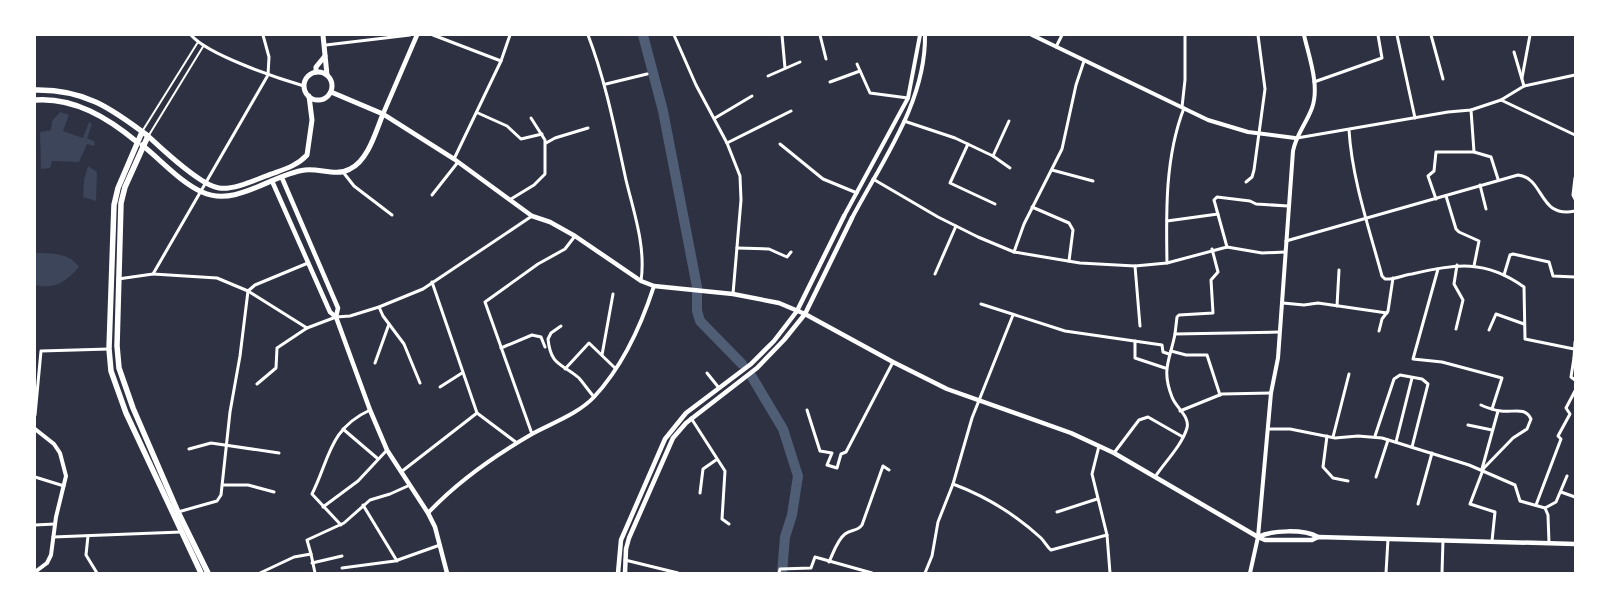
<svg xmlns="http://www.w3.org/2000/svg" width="1610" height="608" font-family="'PT Sans Narrow',sans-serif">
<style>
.green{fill:#3c4559}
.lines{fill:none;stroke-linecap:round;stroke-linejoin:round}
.river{stroke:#4f5d75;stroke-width:10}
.service{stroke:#fff;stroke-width:2}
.minor{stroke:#fff;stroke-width:3}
.tertiary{stroke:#fff;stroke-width:4}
.secondary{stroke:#fff;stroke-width:4.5}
.primary{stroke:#fff;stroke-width:5}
.trunk{stroke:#fff;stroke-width:5.5}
</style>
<rect width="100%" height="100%" fill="#2d3142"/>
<g class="green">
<path d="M60,112L69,115L63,131L83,138L89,122L92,124L87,138L95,142L94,146L87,144L79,162L52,161L50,168L41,169L40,132L51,130L52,121Z"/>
<path d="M88,166L97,172L96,201L83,197L84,180Z"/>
<path d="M35,253C51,253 70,253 79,267C67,281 55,290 35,285Z"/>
</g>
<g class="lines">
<g class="river">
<path d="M643,35L663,111L697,287V311L700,321L742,364"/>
<path d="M752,377L783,429L798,476L792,515L785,537L782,573"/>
</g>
<g class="service">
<path d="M143,130L198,42"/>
<path d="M149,135L204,45"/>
</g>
<g class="minor">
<path d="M191,35C208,55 277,78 304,86"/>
<path d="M433,35L501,61"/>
<path d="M588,35C606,82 615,130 626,180C634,213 646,247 641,281"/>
<path d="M674,35L696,85L727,143L740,176L741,200L733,294"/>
<path d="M782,35L785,68"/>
<path d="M820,35L826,59"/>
<path d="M1397,35L1415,118"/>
<path d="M1431,35L1443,79"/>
<path d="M326,45L410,35"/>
<path d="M1056,47L1062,35"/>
<path d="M1514,52L1524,86"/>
<path d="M857,64L870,93L908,98"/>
<path d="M768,76L800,62"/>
<path d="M1522,78L1530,35"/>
<path d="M830,82L860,71"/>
<path d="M1314,82L1382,58L1378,35"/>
<path d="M606,84L647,74"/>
<path d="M1501,100L1575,135"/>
<path d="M1182,107L1185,80V35"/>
<path d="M478,113L507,126L521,139L542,134"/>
<path d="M715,118L752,96"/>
<path d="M904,121L955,138L993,156L1009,121"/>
<path d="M1349,130C1352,179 1369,228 1382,276L1385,279C1394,280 1403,275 1412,274C1456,264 1485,259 1524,287L1525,339L1574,349"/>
<path d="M1297,138L1448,112L1471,110L1501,100L1524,86L1575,75"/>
<path d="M546,143L555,138L588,128"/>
<path d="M727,143L791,111"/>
<path d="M780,144L823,179L857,193"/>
<path d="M968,144L950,183L995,204"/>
<path d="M1474,152L1491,157L1498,179"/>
<path d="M993,156L1010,168"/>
<path d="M454,159L501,61L510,35"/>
<path d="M1052,170L1093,181"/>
<path d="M343,172L354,186L392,215"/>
<path d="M1575,178L1573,195L1575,199"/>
<path d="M873,179L938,217L978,237L1014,252L1080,263L1135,266L1167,263L1227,247L1262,253L1285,252"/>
<path d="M1246,182L1252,177L1254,170L1265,89L1258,35"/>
<path d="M1480,185L1486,209"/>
<path d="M432,195L458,162"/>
<path d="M1446,196L1456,229L1459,232L1479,241L1474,266"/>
<path d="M511,199L534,185L545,174V140L531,118"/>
<path d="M1436,199L1428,176L1434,171L1436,152H1474L1471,110"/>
<path d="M1032,207L1069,223L1073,230L1069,261"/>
<path d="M1167,221L1218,214"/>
<path d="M1286,241L1518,175C1545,178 1538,219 1575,211"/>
<path d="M1227,247L1214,200L1217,197L1250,201L1256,204L1288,206"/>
<path d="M737,248L769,249L787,257L791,252"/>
<path d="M1014,252L1024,224L1062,149L1076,85L1084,61"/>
<path d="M1167,263C1166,212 1165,157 1184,108"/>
<path d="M1135,266L1140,326"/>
<path d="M1438,269L1413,359L1442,362L1502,378L1492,409"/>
<path d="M153,274L217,278L248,291L307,328"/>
<path d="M935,274L956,226"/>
<path d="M1504,275L1510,255L1513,254L1549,262L1553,276L1575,277"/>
<path d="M118,279L153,274L268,75L269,57L263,35"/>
<path d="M432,282L477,413L517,443"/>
<path d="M1283,303L1304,305L1318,303L1387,313"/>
<path d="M981,304L1065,331L1162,345L1163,352L1169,354"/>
<path d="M1337,306L1339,270"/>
<path d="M379,307L383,316L404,344L420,383"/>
<path d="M561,326L551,333L548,339C551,367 562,363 579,378C584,384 589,391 594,397"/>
<path d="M1456,329L1463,300L1454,284L1457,265"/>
<path d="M1489,330L1496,314L1524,324"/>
<path d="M1379,331L1382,319L1388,311L1393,278"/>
<path d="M1175,334L1177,317L1179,315L1213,313L1211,280L1218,272L1212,249"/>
<path d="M1135,341V358L1165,368"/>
<path d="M501,348L532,335L541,337L545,347"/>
<path d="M1171,351L1186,355H1207L1220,395"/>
<path d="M602,355L613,294"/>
<path d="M1574,358L1571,377L1575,380"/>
<path d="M1574,358L1575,342"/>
<path d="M375,363L389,324"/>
<path d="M565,369L589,343L615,368"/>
<path d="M707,373L719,388"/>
<path d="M257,384L276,368L277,348L307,328L336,317L350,316L379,307L423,289L532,216"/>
<path d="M440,387L462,373"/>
<path d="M1481,405C1487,408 1494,410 1501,411C1512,413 1525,406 1531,419L1527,429L1513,438L1482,470"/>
<path d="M807,410L820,451L832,453L827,465L837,468L841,454L846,452L893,362"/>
<path d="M1180,411L1222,394L1271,393"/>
<path d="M35,415L41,351L109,349"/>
<path d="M691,418L725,471L722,519L729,524"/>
<path d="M1468,425L1492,430"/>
<path d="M343,429L377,458"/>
<path d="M1268,429H1290L1335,438L1358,436L1382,438L1469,465L1515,485L1520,501L1545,508L1548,515L1549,543"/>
<path d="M532,434L485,302L538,264L565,249L575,236"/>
<path d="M1327,436L1323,467L1333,478L1348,481"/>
<path d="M1375,436L1394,379L1400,375L1422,379L1428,384L1412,447"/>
<path d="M1333,437L1349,374"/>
<path d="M1396,442L1412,378"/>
<path d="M1099,446L1092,474L1107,535L1110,573"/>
<path d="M189,449L211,443L279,453"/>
<path d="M1114,453L1139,420L1148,417L1183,437"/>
<path d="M1482,469L1498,411"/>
<path d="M1483,470L1470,504L1495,512L1492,541"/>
<path d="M401,472L477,413"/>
<path d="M35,477L64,486"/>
<path d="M1155,477C1165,462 1182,445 1187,428C1190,416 1176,408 1172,397C1161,369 1170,360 1175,334L1279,332"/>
<path d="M1376,477L1388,440"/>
<path d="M953,484C985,496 1016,515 1041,538C1045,542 1047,547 1051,550L1107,535"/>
<path d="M223,485H248L274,492"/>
<path d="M1561,492L1575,497"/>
<path d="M700,493L703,469L716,460"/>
<path d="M1418,504L1432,453"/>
<path d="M363,505L397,561"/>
<path d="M1536,505L1561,439L1558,436L1570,414L1566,408L1575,391"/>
<path d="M323,507L358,481L387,450"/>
<path d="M1545,508L1556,502L1567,476"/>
<path d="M178,512L217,501L221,495L230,412L240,356L248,291L255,285L308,263"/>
<path d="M1057,512L1097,499"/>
<path d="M35,525L55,524"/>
<path d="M341,525L312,494C330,458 329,429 370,410"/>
<path d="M88,536L86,555L97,573"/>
<path d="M53,537L181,532"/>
<path d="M311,554L307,540L344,523L370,500L390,494L410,485"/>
<path d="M625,560L678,573"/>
<path d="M829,562C833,554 837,540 845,534C851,529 857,532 862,525L883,466L889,470"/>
<path d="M312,563L342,556"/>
<path d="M342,568L395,561L440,545"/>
<path d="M260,573L294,557L311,554L315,573"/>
<path d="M779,573L780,569L811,568L815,557L872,573"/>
<path d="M925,573L932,556L938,522L953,484L972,418L1013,315"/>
<path d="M1386,573L1388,539"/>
<path d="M1442,573L1443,540"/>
</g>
<g class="tertiary">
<path d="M1032,35L1208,120L1248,132L1295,138"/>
<path d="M844,216L908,98L920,35"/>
<path d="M852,218C882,161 926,102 925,35"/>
<path d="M35,429L54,444L60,453L66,476L56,517L51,555L47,563L35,572"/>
<path d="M428,513C458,481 494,456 532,434C552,423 578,414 594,397C623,366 641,326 654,286"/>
<path d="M1250,573L1258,537L1271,393L1278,358L1293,151C1296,135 1306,124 1312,108C1320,86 1309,57 1304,35"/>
</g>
<g class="secondary">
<path d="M417,35L383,114L454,159L532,216L550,222L575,236L641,281L654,286L733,294L779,303L805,314L893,362L947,389L1071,433L1114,453L1258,537L1265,540H1312L1318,537L1575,544"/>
<path d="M282,178L338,308L336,317"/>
<path d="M272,181L330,312L336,317L370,410L387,450L428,513L435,527L447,573"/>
<path d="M1258,537C1272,530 1304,529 1318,537"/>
<path d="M618,573L621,540L665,439L686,413L751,364L774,341L797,311L844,216"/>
<path d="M625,573L626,549L629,538L673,438L686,423L757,368L784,340L805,314L852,218"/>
</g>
<g class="primary">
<path d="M323,35L327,75"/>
<path d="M316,72V67L325,56"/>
<circle cx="318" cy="86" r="14"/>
<path d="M148,136C162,149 201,186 219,188C233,190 253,181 266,176C281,170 296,167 307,155L312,120L309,96"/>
<path d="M142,145C161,160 180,182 202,192C236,208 272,174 305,170C320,168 336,177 350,169C368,161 376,131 383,114L331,92"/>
</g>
<g class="trunk">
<path d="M35,90C84,89 111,108 148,136L125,187L121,203L117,346L119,368L133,408L178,512L208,573"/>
<path d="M35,100C74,97 108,118 137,142"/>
<path d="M142,132L118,188L114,205L109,349L111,371L126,413L201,573"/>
</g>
</g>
<rect width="1610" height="608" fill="none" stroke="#ffffff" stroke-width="72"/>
</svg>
